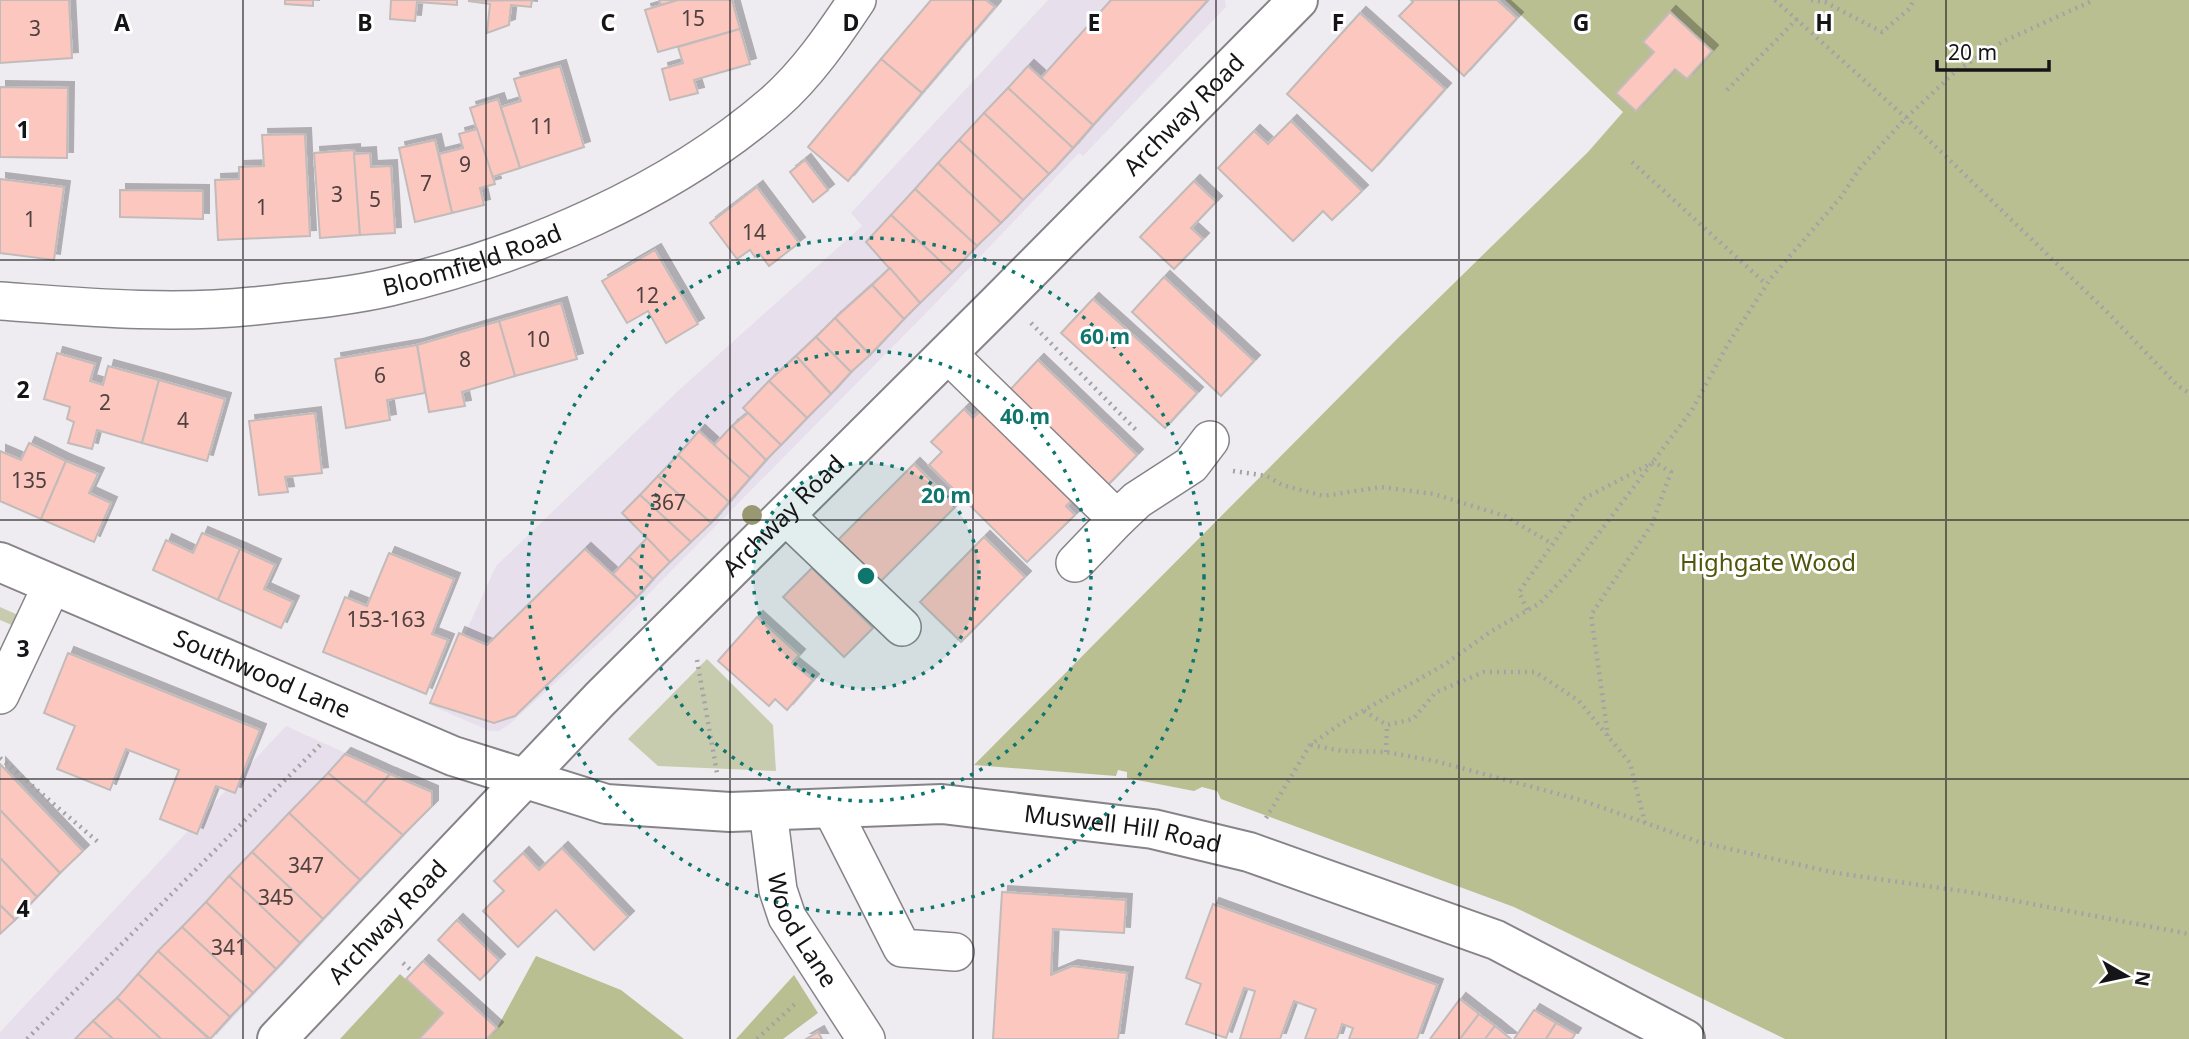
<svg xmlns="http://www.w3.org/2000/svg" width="2189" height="1039" font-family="'Noto Sans',sans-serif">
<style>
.built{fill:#e7e0ec}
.green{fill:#c8ccae}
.forest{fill:#babf92}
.building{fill:#fcc7bf;stroke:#c2bbba;stroke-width:2;filter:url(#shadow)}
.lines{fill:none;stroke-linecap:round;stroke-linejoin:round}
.minor-casing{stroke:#878489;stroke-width:40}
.major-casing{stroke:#878489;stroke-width:42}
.highway-casing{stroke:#878489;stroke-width:42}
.path{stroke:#a5a2a6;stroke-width:4.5;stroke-dasharray:2 5;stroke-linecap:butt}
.minor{stroke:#fff;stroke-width:37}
.major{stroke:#fff;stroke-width:38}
.highway{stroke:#fff;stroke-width:38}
.tree{fill:#989972}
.grid{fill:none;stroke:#151416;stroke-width:2;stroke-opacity:0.55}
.ring{fill:none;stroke:#0f766e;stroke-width:3.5;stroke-dasharray:3.5 7}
.labels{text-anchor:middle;stroke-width:6;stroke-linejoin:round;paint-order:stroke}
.number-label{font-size:21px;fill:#4f4140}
.street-label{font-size:24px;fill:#151416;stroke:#fff}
.park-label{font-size:24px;fill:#51550a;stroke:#fff}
.grid-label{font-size:23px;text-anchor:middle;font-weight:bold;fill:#151416;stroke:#fff;stroke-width:6;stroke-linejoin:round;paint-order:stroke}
.centre{fill:#0f766e;stroke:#fff;stroke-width:3.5}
.ring-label{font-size:21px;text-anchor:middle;font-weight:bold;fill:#0f766e;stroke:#fff;stroke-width:6;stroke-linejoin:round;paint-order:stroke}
</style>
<defs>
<filter id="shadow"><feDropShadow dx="6" dy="-6" stdDeviation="0" flood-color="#0004"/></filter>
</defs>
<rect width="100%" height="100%" fill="#efecf1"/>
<g class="built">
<path d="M1048,0H1225L1226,7L1083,156L1079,153L935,304L611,632L510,724L499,731H490L432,706L496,566L680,389L862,226L851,213Z"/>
<path d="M286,726L432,792L434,805L213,1039H0V1032Z"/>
</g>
<g class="green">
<path d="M0,607L18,615L14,626L0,620Z"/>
<path d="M707,659L773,725L776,771L658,766L628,739Z"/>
</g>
<g class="forest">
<path d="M1505,0H2189V1039H1785L1514,907L1221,799L1217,791L1202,787L1194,791L1127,778V772L1118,770L1116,776L974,765L1398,338L1588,152L1623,112Z"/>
<path d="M536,956L621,990L684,1039H487L497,1028Z"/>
<path d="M400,974L443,1013L419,1039H340Z"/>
<path d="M794,975L818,1013L783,1039H736Z"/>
</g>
<g class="building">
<path d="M0,0H69L72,58L0,63Z"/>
<path d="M285,0H313V6L285,4Z"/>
<path d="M391,0H457V5L417,2L415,21L390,19Z"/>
<path d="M532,0L531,7L511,5L509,25L487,33L490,4L468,1Z"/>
<path d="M659,0H678L661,5Z"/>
<path d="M678,0H732L740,29L658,52L645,10Z"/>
<path d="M931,0H986L995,7L922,93L881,59Z"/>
<path d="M1111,0H1208L1093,125L1041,78Z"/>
<path d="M1411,0H1497L1517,18L1464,76L1399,16L1413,2Z"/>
<path d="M1670,12L1712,51L1687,79L1675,69L1636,111L1616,93L1654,52L1643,42Z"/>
<path d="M1360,13L1445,89L1372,171L1287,94Z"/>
<path d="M740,29L750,64L694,80L698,93L670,100L662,69L683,63L678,47Z"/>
<path d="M881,59L922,93L848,181L808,147Z"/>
<path d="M560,66L584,147L520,168L501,107L521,101L514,79Z"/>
<path d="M1028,66L1093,125L1073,148L1008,88Z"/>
<path d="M0,87L68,88L67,158L0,157Z"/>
<path d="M1008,88L1073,148L1049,174L984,113Z"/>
<path d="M498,99L520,168L492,177L470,108Z"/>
<path d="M984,113L1049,174L1023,200L959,140Z"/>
<path d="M1291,121L1362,191L1332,220L1323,211L1293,241L1218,168L1254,131L1268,144Z"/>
<path d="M477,129L495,184L480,188L484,205L452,213L439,154L463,148L459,134Z"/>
<path d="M305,134L310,236L218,240L215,180L239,179V167L264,166L262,135Z"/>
<path d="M435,140L452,213L415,222L399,148Z"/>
<path d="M959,140L1023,200L1001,223L938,163Z"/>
<path d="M354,150L360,235L320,238L314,153Z"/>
<path d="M370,153L371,167L391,166L395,233L360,235L354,154Z"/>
<path d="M805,160L828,190L813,202L790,172Z"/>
<path d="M938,163L1001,223L977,246L915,189Z"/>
<path d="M0,179L64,187L54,260L0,253Z"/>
<path d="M1194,181L1216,202L1191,228L1203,239L1174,269L1140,237Z"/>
<path d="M757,187L799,243L769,266L760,254L755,257L750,250L737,259L710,223Z"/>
<path d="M915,189L977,246L952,272L891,215Z"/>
<path d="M120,190L203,191V219L120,217Z"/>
<path d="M891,215L952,272L920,303L866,242Z"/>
<path d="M655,250L698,324L666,343L648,311L627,323L602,281Z"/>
<path d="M890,268L920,303L904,319L872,285Z"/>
<path d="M1164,277L1254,361L1221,396L1132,312Z"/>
<path d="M872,285L904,319L870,355L835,318Z"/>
<path d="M1093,299L1197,393L1165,428L1061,333Z"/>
<path d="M561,303L577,359L515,376L499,321Z"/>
<path d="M835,318L870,355L851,372L816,337Z"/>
<path d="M499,321L515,376L462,392L465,406L429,412L417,345Z"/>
<path d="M816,337L851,372L831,394L796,356Z"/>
<path d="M417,345L425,393L387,400L390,420L346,428L335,359Z"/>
<path d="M57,353L95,364L90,381L103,385L108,366L159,380L142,443L97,430L92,449L68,443L74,422L67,419L70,407L44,399Z"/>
<path d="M796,356L831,394L807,418L769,381Z"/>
<path d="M1038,360L1137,455L1107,486L1009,391Z"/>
<path d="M159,380L225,399L207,461L142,443Z"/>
<path d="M769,381L807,418L781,445L743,408Z"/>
<path d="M984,407L1075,498L1066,506L1075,515L1027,562L929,465L942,452L931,442L964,409L973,418Z"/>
<path d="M315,413L322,473L285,477L288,492L259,495L249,421Z"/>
<path d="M748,413L781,445L766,460L732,426Z"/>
<path d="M732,426L766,460L750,478L714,445Z"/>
<path d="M699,431L750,478L729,502L678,455Z"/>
<path d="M29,443L66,461L41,519L0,501V451L21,460Z"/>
<path d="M678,455L729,502L711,523L658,476Z"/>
<path d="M66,461L98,474L89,493L111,503L94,542L41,519Z"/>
<path d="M914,464L956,506L878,584L836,542Z"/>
<path d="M658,476L711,523L691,542L640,495Z"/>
<path d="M640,495L691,542L670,562L622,513Z"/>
<path d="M202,533L240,549L218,600L153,570L166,540L193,553Z"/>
<path d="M984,537L1025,577L961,642L920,602Z"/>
<path d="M647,538L670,562L653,579L629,557Z"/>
<path d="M240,549L275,565L264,589L293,602L281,628L218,600Z"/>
<path d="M585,549L637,597L515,716L494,723L430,703L459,633L487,645Z"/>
<path d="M389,553L454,579L432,634L448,640L426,694L323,652L345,597L367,606Z"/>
<path d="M629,557L653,579L637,597L613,574Z"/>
<path d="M812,568L873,628L844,657L783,597Z"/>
<path d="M757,617L799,655L792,663L813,680L787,710L775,699L769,706L718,661Z"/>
<path d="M68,653L260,730L235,793L216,786L197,834L160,819L179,770L126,749L110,790L57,769L75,726L44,713Z"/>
<path d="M345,754L390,774L365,803L328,773Z"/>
<path d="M0,764L83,851L60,873L0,810Z"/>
<path d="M328,773L403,835L360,880L289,813Z"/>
<path d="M390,774L432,792V806L403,835L365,803Z"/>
<path d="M0,810L60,873L37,897L0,858Z"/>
<path d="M289,813L360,880L323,919L252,852Z"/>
<path d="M562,848L628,917L594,950L556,910L518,947L483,911L504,891L494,881L523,853L539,870Z"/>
<path d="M252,852L323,919L300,943L229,876Z"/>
<path d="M0,858L37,897L15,920L0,905Z"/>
<path d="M229,876L300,943L276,969L206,902Z"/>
<path d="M1002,892L1126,900L1124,933L1053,929L1051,975L1072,966L1127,973L1118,1039H993Z"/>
<path d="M206,902L276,969L253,993L182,927Z"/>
<path d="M1213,904L1437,985L1417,1039H1349L1353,1028L1342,1024L1337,1039H1305L1316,1009L1294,1001L1280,1039H1240L1255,991L1244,988L1226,1038L1186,1024L1201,984L1186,978Z"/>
<path d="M0,905L15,920L0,934Z"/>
<path d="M457,920L499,960L480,980L438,940Z"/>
<path d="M182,927L253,993L230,1017L158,951Z"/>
<path d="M158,951L230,1017L210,1039L138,974Z"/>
<path d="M423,961L497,1028L487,1039H419L443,1013L406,979Z"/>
<path d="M138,974L209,1039H161L117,998Z"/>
<path d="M117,998L161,1039H113L93,1021Z"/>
<path d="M1460,999L1479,1014L1460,1039H1430Z"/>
<path d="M1534,1010L1556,1023L1546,1039H1514Z"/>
<path d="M1479,1014L1495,1026L1485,1039H1460Z"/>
<path d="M93,1021L113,1039H75Z"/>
<path d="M1556,1023L1575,1034L1572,1039H1546Z"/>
<path d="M1495,1026L1511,1039H1485Z"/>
<path d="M818,1032L822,1039H806Z"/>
</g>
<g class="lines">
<g class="minor-casing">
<g id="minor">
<path id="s1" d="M0,301C84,307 170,315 254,306C299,301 347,297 390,287C525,255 669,194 774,103C807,74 833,36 857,0"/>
<path d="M948,354L1117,519L1137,500L1191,465L1210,440"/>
<path d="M785,515L902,627"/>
<path d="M1075,563L1117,519"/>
<path d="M0,695L52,585"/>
<path d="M831,808L902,948L955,952"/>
<path id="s2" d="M768,811L778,890L787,917L866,1039"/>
</g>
</g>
<g class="major-casing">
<g id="major">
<path id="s3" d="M0,562L453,756L606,804L730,812L942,804L1153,829L1249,852L1496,940L1685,1039"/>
</g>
</g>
<g class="highway-casing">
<g id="highway">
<path id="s4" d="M277,1039L600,699L1000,301L1298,0"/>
</g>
</g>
<g class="path">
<path d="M1775,0L1906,118L2106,311L2178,386L2189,393"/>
<path d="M1811,0L1825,2L1882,32L1909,9L1914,0"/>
<path d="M1727,90L1797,19"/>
<path d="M1632,162L1766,284"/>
<path d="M1031,323L1138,432"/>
<path d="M1233,471L1267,476L1282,485L1324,496L1381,487L1434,494L1505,516L1551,543"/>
<path d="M1527,610L1519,592L1585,498L1654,462L1671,472L1652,524L1591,615L1608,736"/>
<path d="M697,660L717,773"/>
<path d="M1364,711L1387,725L1413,719L1436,692L1484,672H1535L1579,701L1630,763L1645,823"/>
<path d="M1311,745L1342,751L1386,752L1435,761L1581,800L1699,842L1836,873L1969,892L2189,934"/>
<path d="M1386,752L1387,725"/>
<path d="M0,758L98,842"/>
<path d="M1266,818L1310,745L1343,722L1444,665L1490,632L1540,603L1571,570L1692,410L1728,344L1771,278L1841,197L1860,168L1906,118L1956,71L2004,41L2094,0"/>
<path d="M403,963L413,972"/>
<path d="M27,1039L323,742"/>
<path d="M757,1039L797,1002"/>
</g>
<use href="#minor" class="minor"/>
<use href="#major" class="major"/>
<use href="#highway" class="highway"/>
</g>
<circle class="tree" cx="752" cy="515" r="10"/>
<path class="grid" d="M243,0V1039M486,0V1039M730,0V1039M973,0V1039M1216,0V1039M1459,0V1039M1703,0V1039M1946,0V1039M0,260H2189M0,520H2189M0,779H2189"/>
<circle cx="866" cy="576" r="113" fill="#0f766e" fill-opacity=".12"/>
<g class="ring">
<circle cx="866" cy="576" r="113"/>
<circle cx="866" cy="576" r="225"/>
<circle cx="866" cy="576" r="338"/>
</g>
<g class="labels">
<g class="number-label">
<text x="693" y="26">15</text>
<text x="35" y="36">3</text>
<text x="542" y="134">11</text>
<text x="465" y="172">9</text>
<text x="426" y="191">7</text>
<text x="337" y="202">3</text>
<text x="375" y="207">5</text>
<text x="262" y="215">1</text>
<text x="30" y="227">1</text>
<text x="754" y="240">14</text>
<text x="647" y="303">12</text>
<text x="538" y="347">10</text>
<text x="465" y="367">8</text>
<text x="380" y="383">6</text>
<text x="105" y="410">2</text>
<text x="183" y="428">4</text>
<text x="29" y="488">135</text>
<text x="668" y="510">367</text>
<text x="386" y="627">153-163</text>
<text x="306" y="873">347</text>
<text x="276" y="905">345</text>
<text x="229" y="955">341</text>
</g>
<g class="street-label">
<text dy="8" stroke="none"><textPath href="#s4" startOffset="1295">Archway Road</textPath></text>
<text dy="8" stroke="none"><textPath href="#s1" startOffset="478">Bloomfield Road</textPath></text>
<text dy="8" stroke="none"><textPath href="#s4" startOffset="728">Archway Road</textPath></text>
<text dy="8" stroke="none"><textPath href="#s3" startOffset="285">Southwood Lane</textPath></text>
<text dy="8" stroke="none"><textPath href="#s3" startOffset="1172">Muswell Hill Road</textPath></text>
<text dy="8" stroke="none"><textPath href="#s4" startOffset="161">Archway Road</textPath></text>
<text dy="8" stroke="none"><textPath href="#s2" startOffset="126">Wood Lane</textPath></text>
</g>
<g class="park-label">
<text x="1768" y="571">Highgate Wood</text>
</g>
</g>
<g class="grid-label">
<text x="122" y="31">A</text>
<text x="365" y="31">B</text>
<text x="608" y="31">C</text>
<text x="851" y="31">D</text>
<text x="1094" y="31">E</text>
<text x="1338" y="31">F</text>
<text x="1581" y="31">G</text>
<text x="1824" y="31">H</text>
<text x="23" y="138">1</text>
<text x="23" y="398">2</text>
<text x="23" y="657">3</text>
<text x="23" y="917">4</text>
</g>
<circle cx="866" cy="576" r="10" class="centre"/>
<g class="ring-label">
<text x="1105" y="344">60 m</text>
<text x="1025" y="424">40 m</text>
<text x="946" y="503">20 m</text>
</g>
<g transform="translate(2126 976) rotate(99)" stroke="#ffffff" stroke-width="5" paint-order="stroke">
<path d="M0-5L12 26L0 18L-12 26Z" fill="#151416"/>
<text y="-10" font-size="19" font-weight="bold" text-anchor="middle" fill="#151416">N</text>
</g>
<path d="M1937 60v10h112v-10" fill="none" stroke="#151416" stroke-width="3.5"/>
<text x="1948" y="60" font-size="21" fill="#151416" stroke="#ffffff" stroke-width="5" paint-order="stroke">20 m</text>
</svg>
